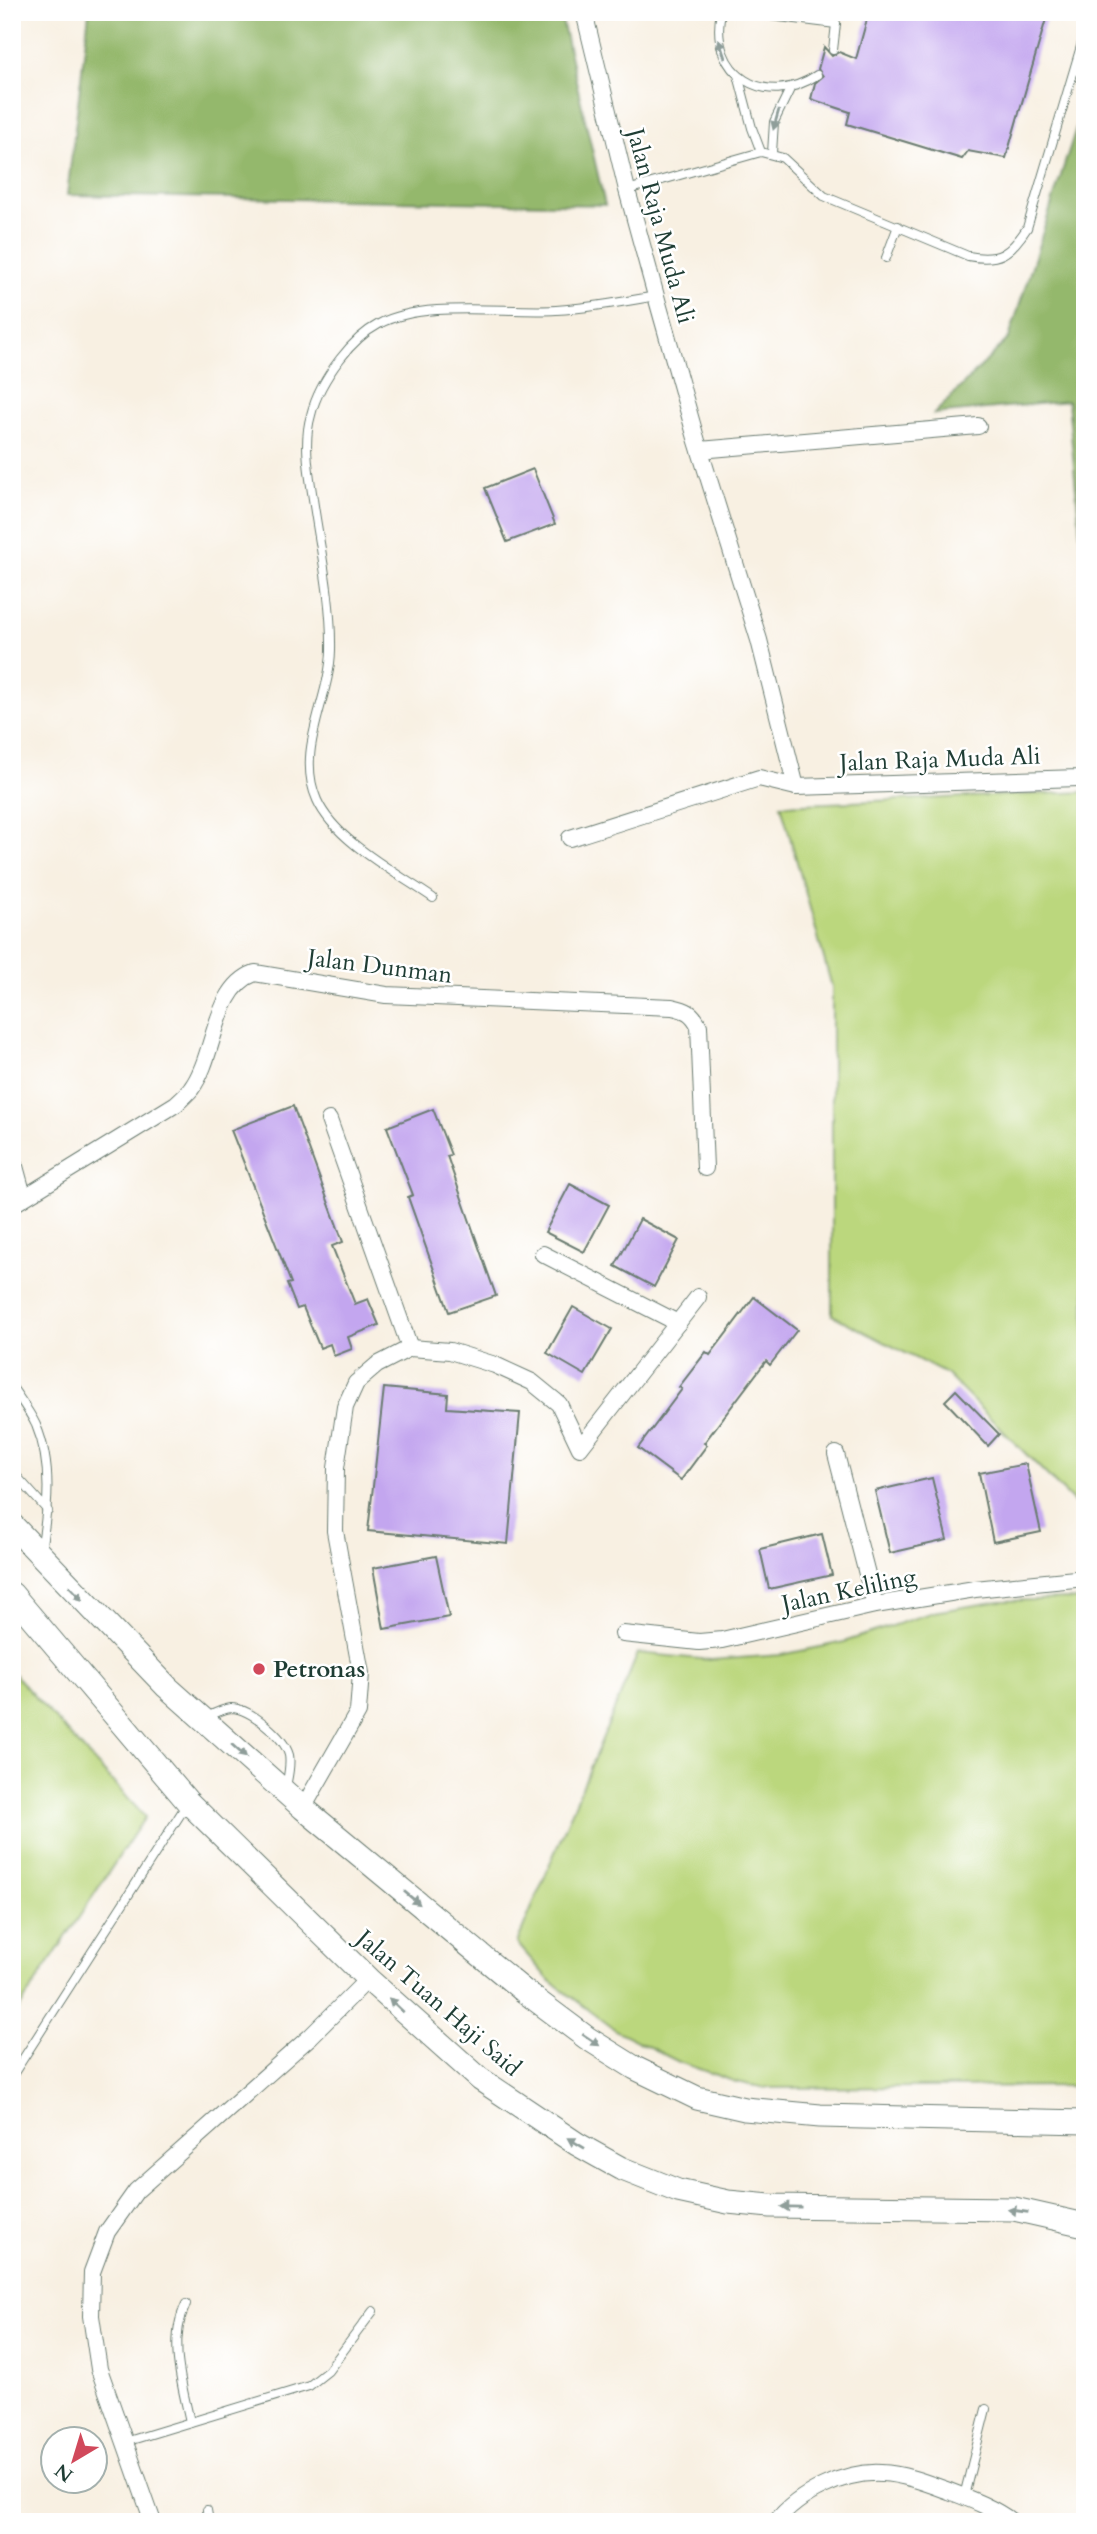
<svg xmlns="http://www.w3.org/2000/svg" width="1097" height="2534" font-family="Cardo,serif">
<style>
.green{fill:#bbd77d;stroke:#6d8a58;stroke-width:2}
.forest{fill:#94b86c;stroke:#5a7a50;stroke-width:2}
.building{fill:#c3a6ef}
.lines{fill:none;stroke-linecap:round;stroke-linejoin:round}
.lane-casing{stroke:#6b7c71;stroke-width:10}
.street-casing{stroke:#6b7c71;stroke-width:18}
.secondary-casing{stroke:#6b7c71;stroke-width:25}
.lane{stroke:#fff;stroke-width:8}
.street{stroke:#fff;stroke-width:16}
.secondary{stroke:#fff;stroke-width:23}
.oneway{fill:#8f9e9a}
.poi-dot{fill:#d1495b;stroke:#fff;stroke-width:2.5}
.labels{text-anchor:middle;stroke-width:5;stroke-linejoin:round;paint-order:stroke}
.street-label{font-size:24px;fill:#1f3d34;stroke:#fff}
.poi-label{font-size:24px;font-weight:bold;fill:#1f3d34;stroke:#fff;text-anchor:start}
</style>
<rect width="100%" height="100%" fill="#fff"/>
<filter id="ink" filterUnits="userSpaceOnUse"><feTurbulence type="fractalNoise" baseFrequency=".0143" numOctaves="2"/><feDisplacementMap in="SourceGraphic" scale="14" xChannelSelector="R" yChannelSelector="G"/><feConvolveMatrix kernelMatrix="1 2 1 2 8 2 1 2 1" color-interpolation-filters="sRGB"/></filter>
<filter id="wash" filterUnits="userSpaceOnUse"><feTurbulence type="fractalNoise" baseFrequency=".00686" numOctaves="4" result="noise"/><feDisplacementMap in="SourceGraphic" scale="28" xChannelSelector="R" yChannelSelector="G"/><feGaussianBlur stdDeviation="1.57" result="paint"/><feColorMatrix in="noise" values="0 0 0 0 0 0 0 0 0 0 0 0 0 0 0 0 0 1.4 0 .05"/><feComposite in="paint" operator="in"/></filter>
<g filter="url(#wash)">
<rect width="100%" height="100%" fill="#f8f0e2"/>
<g class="green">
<path d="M1085,792V1513L946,1374L832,1315V987L781,805Z"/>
<path d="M1066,1599L1085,1600V2086L766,2088L736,2082L679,2062L617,2031L548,1979L517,1943L638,1653L711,1660L781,1655L844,1642L933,1612L1000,1601Z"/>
<path d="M12,1672L145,1817L12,2019Z"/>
</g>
<g class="forest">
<path d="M89,12H560L605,205L67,195Z"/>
<path d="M1085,100V566H1083L1068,401L934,414L1009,338Z"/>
</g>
<g id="blocks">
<g class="building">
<path d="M869,12H1048L1006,158L968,151L962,159L847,124L850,112L811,99L815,83L823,76L818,69L824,47L832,56L839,52L856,59Z"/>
<path d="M533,469L555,524L507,542L485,488Z"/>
<path d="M293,1106L343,1242L332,1246L355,1304L368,1299L379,1325L348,1337L352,1349L334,1356L330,1344L320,1348L303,1307L297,1309L287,1284L291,1283L231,1130Z"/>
<path d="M433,1109L451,1155L447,1156L496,1296L449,1312L408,1197L413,1195L387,1127Z"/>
<path d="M570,1184L609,1205L584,1252L545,1232Z"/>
<path d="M640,1219L679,1240L654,1287L615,1266Z"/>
<path d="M754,1297L797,1330L770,1365L766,1361L704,1443L707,1445L681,1480L638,1448L682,1389L679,1387L706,1352L710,1355Z"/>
<path d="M573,1307L612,1329L585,1375L547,1353Z"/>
<path d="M384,1388L448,1394L447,1408L520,1413L508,1544L368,1531Z"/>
<path d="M956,1390L999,1434L988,1446L945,1401Z"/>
<path d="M1026,1464L1041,1532L993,1542L979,1473Z"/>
<path d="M932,1478L947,1540L890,1553L875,1491Z"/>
<path d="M822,1534L832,1575L769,1589L760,1549Z"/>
<path d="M436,1556L449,1617L384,1629L373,1568Z"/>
</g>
</g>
</g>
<g filter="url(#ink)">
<use href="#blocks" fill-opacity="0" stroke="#6b7c71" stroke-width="2"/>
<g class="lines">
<g class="lane-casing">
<g id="lane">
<path d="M721,12C708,74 765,110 817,75"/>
<path d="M739,12L836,24"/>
<path d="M833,12L836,24L833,50"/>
<path d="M738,75L752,128L761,152"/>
<path d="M772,153L774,122L790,89"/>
<path d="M627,190L761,152L783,158L824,196L968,256C999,262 1010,254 1027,228L1085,33"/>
<path d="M886,258L898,226"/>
<path d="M433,898C397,873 335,841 317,800C295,750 330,700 331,650C332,600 320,548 313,499C309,472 303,442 311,415C316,394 327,376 340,359C350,346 364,332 379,324C424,300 505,313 556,310C590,308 623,302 656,296"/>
<path d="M12,1140L27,1195"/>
<path d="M12,1387C20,1399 30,1412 36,1425C53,1465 48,1509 41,1550"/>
<path d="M12,1471L48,1511"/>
<path d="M205,1718C213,1714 222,1709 231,1708C250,1708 284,1737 289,1755C291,1765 288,1776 286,1787"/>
<path d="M12,2076L187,1804"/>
<path d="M186,2304C168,2341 182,2384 190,2422"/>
<path d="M125,2442L309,2386L328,2371L373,2311"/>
<path d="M964,2496L986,2409"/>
<path d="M207,2510L209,2522"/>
</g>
</g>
<g class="street-casing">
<g id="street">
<path d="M584,12L627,190L656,296L696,438L759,640L796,787"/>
<path d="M700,450L978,426"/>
<path d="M570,838L759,778L796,787L1079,778L1085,775"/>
<path d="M329,1120L410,1348"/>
<path d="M12,1205L176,1104C181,1099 187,1094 191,1089C216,1056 213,988 255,973L386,995L672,1007C686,1010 692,1012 699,1026L705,1168"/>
<path d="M543,1254L678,1323"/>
<path d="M836,1454L875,1605"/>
<path d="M623,1634L699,1642L722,1640L875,1605L975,1589L1085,1578"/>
<path d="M303,1808L358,1712L361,1673L335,1531L336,1468L345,1407L356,1383L377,1365L410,1348L450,1351L495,1365L532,1382L559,1404L580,1448L698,1297"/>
<path d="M153,2522L99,2369L91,2316L92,2272L107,2232L136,2191L311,2036L368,1979"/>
<path d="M776,2522C798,2494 844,2471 881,2473C904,2474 927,2483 949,2491C970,2499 994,2508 1012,2522"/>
</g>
</g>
<g class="secondary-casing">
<g id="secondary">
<path d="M12,1525L167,1687L303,1808L524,1991L587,2038L635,2068L697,2098L745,2109L820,2116L1085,2122"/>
<path d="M12,1594L188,1802L368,1979L480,2079L577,2144L620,2168L678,2191L728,2202L770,2206L1014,2209L1085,2225"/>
</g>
</g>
<use href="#lane" class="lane"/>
<use href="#street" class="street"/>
<use href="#secondary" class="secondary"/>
</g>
<defs><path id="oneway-solid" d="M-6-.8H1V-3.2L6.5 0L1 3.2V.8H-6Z" transform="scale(1.75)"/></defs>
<g class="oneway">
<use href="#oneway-solid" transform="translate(722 49) rotate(-108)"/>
<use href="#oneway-solid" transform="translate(776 120) rotate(106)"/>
<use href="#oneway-solid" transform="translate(76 1593) rotate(46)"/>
<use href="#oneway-solid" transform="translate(239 1751) rotate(42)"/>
<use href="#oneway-solid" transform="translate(412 1898) rotate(40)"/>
<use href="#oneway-solid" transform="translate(396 2005) rotate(-137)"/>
<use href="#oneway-solid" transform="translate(591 2040) rotate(34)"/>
<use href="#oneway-solid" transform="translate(576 2143) rotate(-149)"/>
<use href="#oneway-solid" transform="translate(791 2207) rotate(-179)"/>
<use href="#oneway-solid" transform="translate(1018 2211) rotate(-172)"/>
</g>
</g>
<circle class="poi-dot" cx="259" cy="1669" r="7"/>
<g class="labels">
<g class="street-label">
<text transform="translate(661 226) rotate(75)" y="8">Jalan Raja Muda Ali</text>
<text transform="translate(940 759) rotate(-2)" y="8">Jalan Raja Muda Ali</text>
<text transform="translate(380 966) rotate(7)" y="8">Jalan Dunman</text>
<text transform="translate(849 1590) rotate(-12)" y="8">Jalan Keliling</text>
<text transform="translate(439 2003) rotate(41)" y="8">Jalan Tuan Haji Said</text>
</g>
<g class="poi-label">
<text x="273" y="1677">Petronas</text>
</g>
</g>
<rect width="1097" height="2534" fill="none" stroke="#fff" stroke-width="42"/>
<g transform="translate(74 2460) rotate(218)"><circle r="33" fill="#ffffff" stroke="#a5b1ae" stroke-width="2"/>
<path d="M0-5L12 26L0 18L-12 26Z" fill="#d1495b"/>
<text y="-10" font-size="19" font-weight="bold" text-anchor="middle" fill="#1f3d34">N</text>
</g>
</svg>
